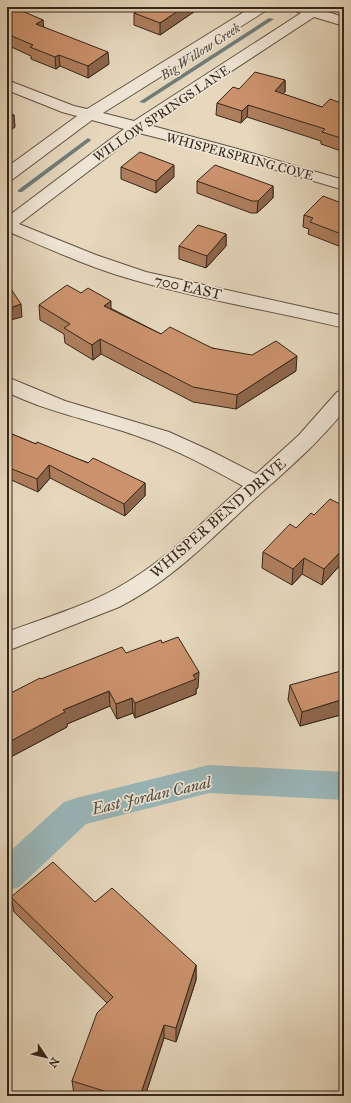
<svg xmlns="http://www.w3.org/2000/svg" width="351" height="1103" font-family="'IM FELL Great Primer',serif">
<style>
.lines{fill:none;stroke-linecap:round;stroke-linejoin:round}
.stream{fill:#717d7a;fill-rule:evenodd}
.canal{fill:#99b7ba;fill-rule:evenodd}
.minor-casing{stroke:#605242;stroke-width:2}
.minor{fill:#efe5d4;fill-rule:evenodd}
.wall{fill:#af7e5e;stroke:#342619}
.shaded-wall{fill:#8e664c;stroke:#342619}
.building{fill:#cb926d;stroke:#342619}
.labels{text-anchor:middle;stroke-width:3.5;stroke-linejoin:round;paint-order:stroke}
.far-water-label{font-size:13px;font-style:italic;fill:#4d4a41;stroke:#efe5d4}
.far-street-label{font-size:13px;fill:#342619;stroke:#efe5d4}
.street-label{font-size:15px;fill:#342619;stroke:#efe5d4}
.water-label{font-size:16px;font-style:italic;fill:#4d4a41;stroke:#efe5d4}
</style>
<rect width="100%" height="100%" fill="#e6d7bd"/>
<filter id="stains"><feTurbulence type="fractalNoise" baseFrequency=".005" numOctaves="4"/><feColorMatrix values="0 0 0 0 .2 0 0 0 0 .09 0 0 0 0 .02 0 0 0 .5 -.17"/></filter>
<radialGradient id="worn" r=".72"><stop offset=".6" stop-color="#630" stop-opacity="0"/><stop offset="1" stop-color="#630" stop-opacity=".3"/></radialGradient>
<g class="lines">
<g class="stream">
<path d="M269,18L274,19L144,103L139,102Z"/>
<path d="M88,138L91,140L90,141L22,192H18V190Z"/>
</g>
<path class="canal" d="M209,765L344,772V800L209,793L86,824L19,887L7,891V854L64,802L76,798Z"/>
<g class="minor-casing">
<g id="minor">
<path d="M252,7H269L267,10L103,113L134,121L301,13L297,12L295,9L296,7H327L324,11L344,17V26L314,17L149,125L234,148L344,180V190L222,154L139,133L19,224L96,255L146,272L344,316V328C274,311 203,300 134,280C91,268 49,249 7,231V217L124,129L92,120L13,179L7,180V167L77,116L62,112L7,90V80L74,106L87,109Z"/>
<path d="M7,377L65,401L169,432L211,451L256,474L299,435L337,392L344,390V411C316,446 282,474 249,504C208,542 169,582 119,607L7,651V632C44,618 83,607 117,588C165,562 203,521 243,486C210,468 176,449 140,437C96,421 49,413 7,392Z"/>
</g>
</g>
<use href="#minor" class="minor"/>
</g>
<g class="wall">
<path d="M7,7L43,20V27L109,64L88,78L60,66L56,69L31,59V56L7,45Z"/>
<path d="M201,7L160,35L134,25V13Z"/>
<path d="M285,80V92L283,94L322,107L344,104V152L321,144V141L247,117L241,123L216,115L217,103L239,89Z"/>
<path d="M121,167L174,177L156,193L121,179Z"/>
<path d="M197,181L273,186V198L257,213H251L197,193Z"/>
<path d="M344,204V248L308,234L309,229L303,227L304,215Z"/>
<path d="M226,234V246L206,268L179,259V246Z"/>
<path d="M81,293L161,334L296,371L236,409L193,402L101,354L93,360L65,343L64,334L40,320L39,305Z"/>
<path d="M7,432L36,444L145,483V496L125,516L50,478L38,492L7,478Z"/>
<path d="M344,506V561L322,585L302,574L292,585L262,568L263,552L314,515Z"/>
<path d="M162,643L198,688L196,689V694L135,718L133,713L117,719L110,706L67,724V727L7,759V695L41,679Z"/>
<path d="M290,685L344,714L300,726L288,700Z"/>
<path d="M11,897L95,902L196,965V980L176,1042L164,1038L145,1096H81L74,1094L72,1081L107,1003L14,912Z"/>
</g>
<g class="shaded-wall">
<path d="M184,7H201L160,35V23Z"/>
<path d="M43,20L44,32L36,24Z"/>
<path d="M108,52L109,64L88,78V66Z"/>
<path d="M59,55L60,66L56,69L55,57Z"/>
<path d="M285,80V92L274,103L275,91Z"/>
<path d="M248,105L247,117L241,123L242,111Z"/>
<path d="M14,115L15,127L7,133V120Z"/>
<path d="M174,165V177L156,193V181Z"/>
<path d="M273,186V198L257,213L258,201Z"/>
<path d="M226,234V246L206,268L207,256Z"/>
<path d="M111,301V316L104,306Z"/>
<path d="M21,304L22,317L7,321V309Z"/>
<path d="M100,339L101,354L93,360L92,345Z"/>
<path d="M297,356L296,371L236,409L237,395Z"/>
<path d="M49,465L50,478L38,492L37,479Z"/>
<path d="M145,483V496L125,516L124,504Z"/>
<path d="M344,548V561L322,585L324,569Z"/>
<path d="M304,558L302,574L292,585L293,569Z"/>
<path d="M199,672L198,688L196,689V694L135,718V703Z"/>
<path d="M109,691L110,706L67,724V727L7,759V743L63,710Z"/>
<path d="M132,698L133,713L117,719L116,704Z"/>
<path d="M344,699V714L300,726L302,712Z"/>
<path d="M196,965V980L176,1042V1028Z"/>
<path d="M164,1025V1038L145,1096H140Z"/>
</g>
<g class="building">
<path d="M7,7H13L43,20L36,24L108,52L88,66L59,55L55,57L30,47L33,45L7,34Z"/>
<path d="M144,7H184L160,23L134,13Z"/>
<path d="M255,72L285,80L275,91L322,107L330,99L344,104V139L322,132L325,129L248,105L242,111L217,103L233,87L239,89Z"/>
<path d="M7,112L14,115L7,120Z"/>
<path d="M140,152L174,165L156,181L121,167Z"/>
<path d="M215,165L273,186L258,201H252L197,181Z"/>
<path d="M323,196L344,204V235L310,222L313,218L304,215Z"/>
<path d="M198,225L226,234L207,256L179,246Z"/>
<path d="M7,283L21,304L7,309Z"/>
<path d="M67,285L81,293L88,288L111,301L104,306L161,334L170,327L212,348L252,355L276,341L297,356L237,395L193,387L100,339L92,345L64,328L70,324L39,305Z"/>
<path d="M7,432L36,444L37,442L88,463L93,458L145,483L124,504L49,465L37,479L7,467Z"/>
<path d="M330,499L344,506V548L324,569L304,558L293,569L263,552L290,524L296,528L311,513L314,515Z"/>
<path d="M178,637L199,672L193,675L196,679L135,703L132,698L116,704L109,691L63,710L65,712L7,743V695L40,678L41,679L122,647L126,653L161,640L162,643Z"/>
<path d="M344,664V699L302,712L290,685L341,671Z"/>
<path d="M53,862L95,902L112,888L196,965L176,1028L164,1025L140,1096H120L72,1081L97,1013L113,997L11,897Z"/>
</g>
<g class="labels">
<g class="far-water-label">
<text transform="translate(200 51) rotate(-33)" y="5">Big Willow Creek</text>
</g>
<g class="far-street-label">
<text transform="translate(161 113) rotate(-34)" y="5">WILLOW SPRINGS LANE</text>
<text transform="translate(240 156) rotate(15)" y="5">WHISPERSPRING COVE</text>
</g>
<g class="street-label">
<text transform="translate(188 287) rotate(13)" y="5">700 EAST</text>
<text transform="translate(218 518) rotate(-41)" y="5">WHISPER BEND DRIVE</text>
</g>
<g class="water-label">
<text transform="translate(151 795) rotate(-13)" y="6">East Jordan Canal</text>
</g>
</g>
<rect width="351" height="1103" fill="none" stroke="#e6d7bd" stroke-width="24"/>
<rect x="8" y="8" width="335" height="1087" fill="none" stroke="#342619" stroke-width="2"/>
<rect x="12" y="12" width="327" height="1079" fill="none" stroke="#342619"/>
<g transform="translate(46 1057) rotate(125)" stroke="#efe5d4" stroke-width="3" paint-order="stroke">
<path d="M0-3L7 15L0 10L-7 15Z" fill="#342619"/>
<text y="-6" font-size="11" font-weight="bold" text-anchor="middle" fill="#342619">N</text>
</g>
<rect width="100%" height="100%" filter="url(#stains)"/>
<rect width="100%" height="100%" fill="url(#worn)"/>
</svg>
